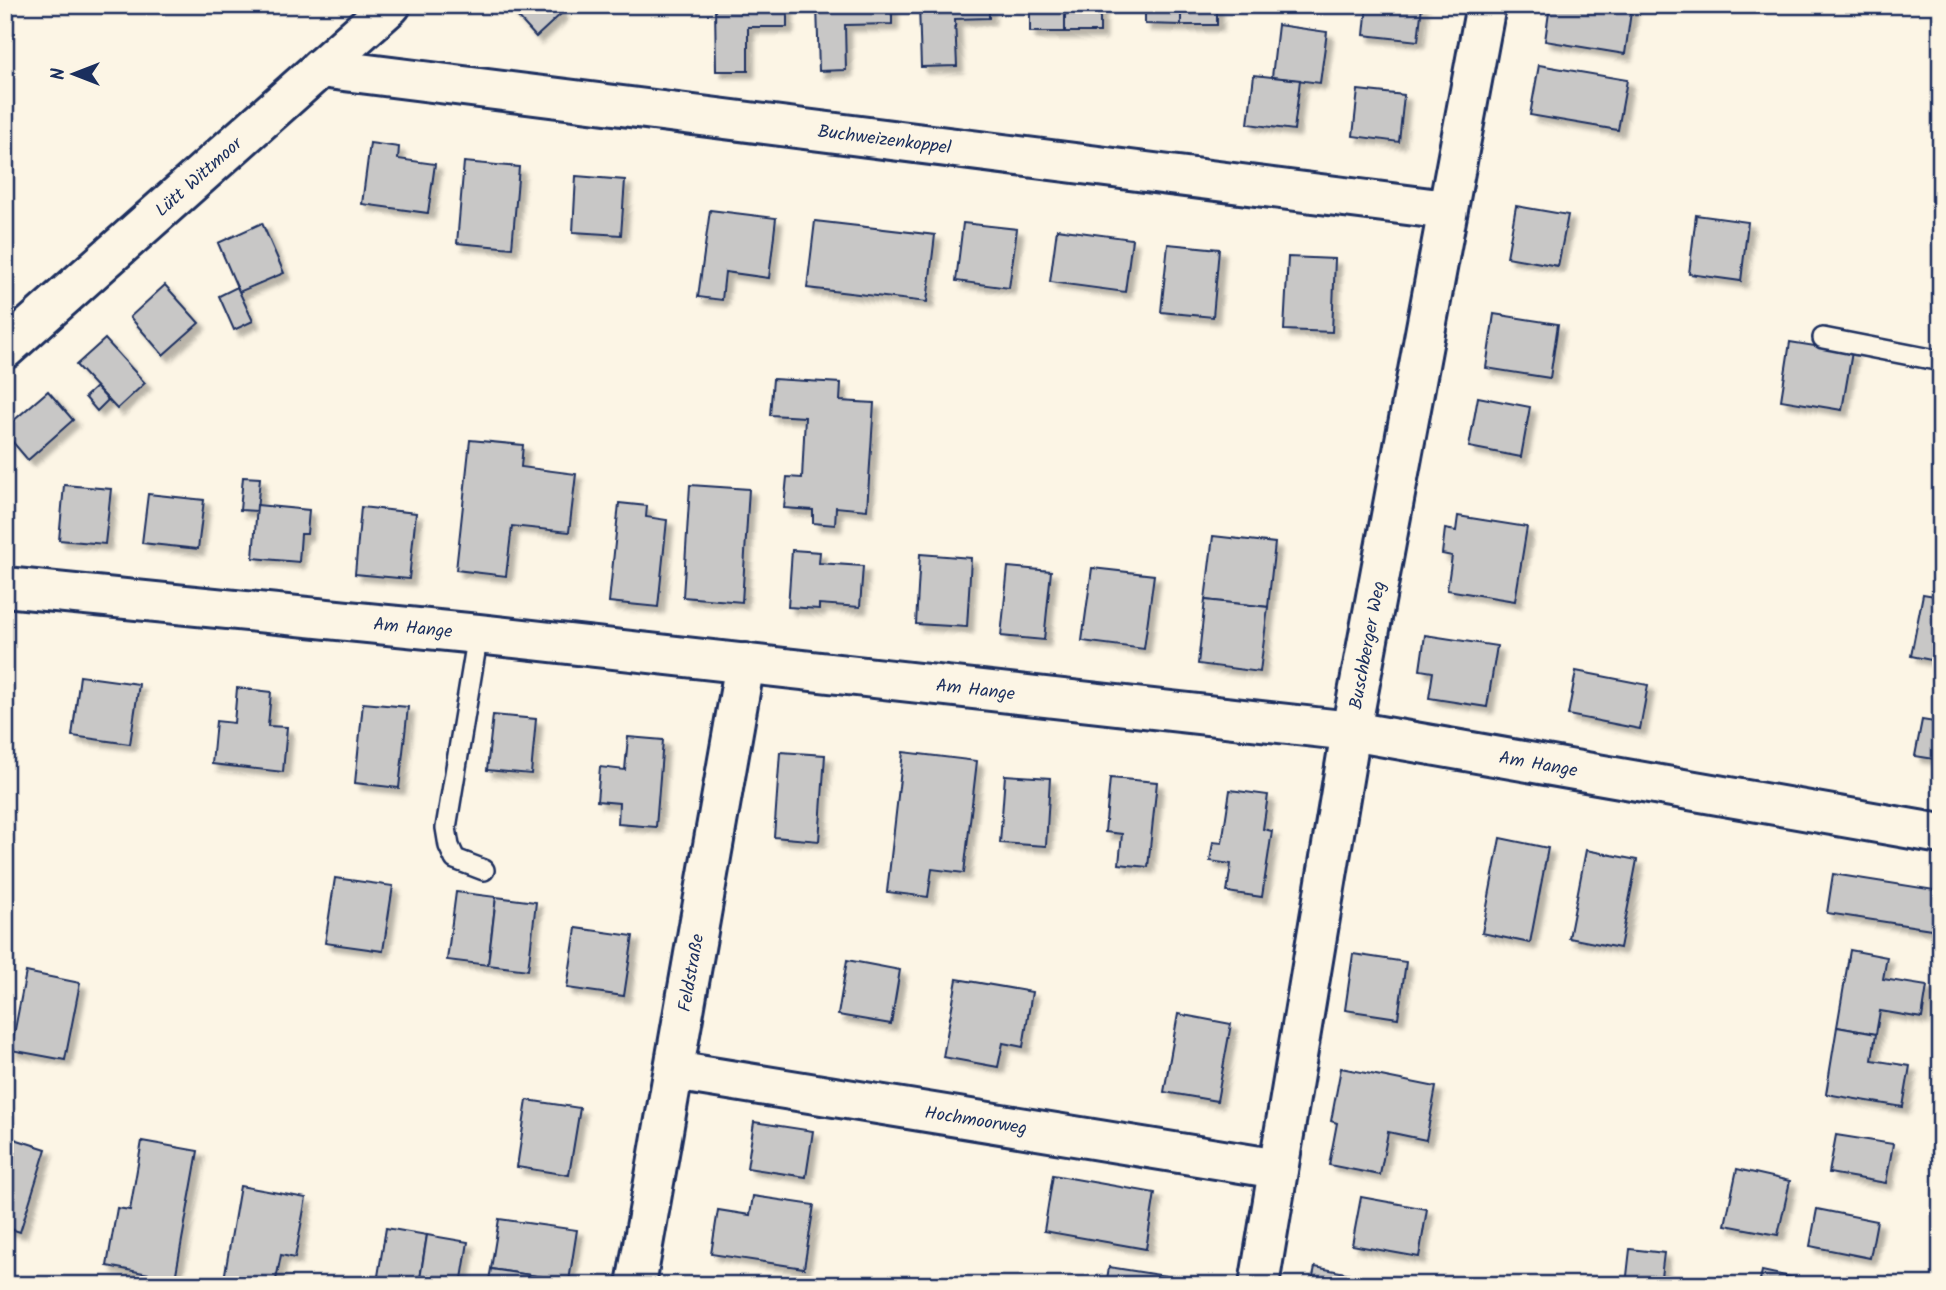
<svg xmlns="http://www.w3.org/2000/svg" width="1946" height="1290" font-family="Kalam,sans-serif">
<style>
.building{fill:#c8c7c6;stroke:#1b2f5e;stroke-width:2;filter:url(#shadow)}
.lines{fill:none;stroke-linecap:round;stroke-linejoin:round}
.lane-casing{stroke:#1b2f5e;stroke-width:24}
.street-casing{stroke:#1b2f5e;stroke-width:44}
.lane{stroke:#fcf5e5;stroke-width:19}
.street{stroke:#fcf5e5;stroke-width:38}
.labels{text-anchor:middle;stroke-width:6;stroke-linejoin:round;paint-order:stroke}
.street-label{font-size:18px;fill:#1b2f5e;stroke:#fcf5e5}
</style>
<defs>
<filter id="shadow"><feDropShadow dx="6" dy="6" stdDeviation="2" flood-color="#0004"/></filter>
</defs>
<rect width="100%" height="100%" fill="#fcf5e5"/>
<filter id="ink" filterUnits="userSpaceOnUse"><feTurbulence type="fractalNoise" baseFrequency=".0143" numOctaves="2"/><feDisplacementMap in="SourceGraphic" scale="14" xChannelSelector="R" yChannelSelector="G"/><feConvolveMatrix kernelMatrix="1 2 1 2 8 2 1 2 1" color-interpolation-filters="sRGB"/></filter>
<g filter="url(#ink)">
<g class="building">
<path d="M507,5H555L562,13L536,37Z"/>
<path d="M715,5H787V27H748V71H716Z"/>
<path d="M817,5H892V24L845,25L846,70L819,71Z"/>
<path d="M919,5H989V18L955,19L957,66L921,67Z"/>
<rect x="1030" y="5" width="35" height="27"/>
<rect x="1065" y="5" width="35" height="27"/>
<path d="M1145,5H1181V25L1145,24Z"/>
<rect x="1181" y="5" width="36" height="20"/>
<path d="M1367,5H1422L1418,41L1364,35Z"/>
<path d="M1550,5H1632L1625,54L1545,41Z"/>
<path d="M1278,25L1327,32L1320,83L1272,77Z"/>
<path d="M1539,65L1627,80L1618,130L1530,115Z"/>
<path d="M1254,75L1300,80L1294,130L1248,124Z"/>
<path d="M1358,90L1404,95L1399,142L1353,136Z"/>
<path d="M370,143L399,147L398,159L435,164L428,213L362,204Z"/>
<path d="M464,162L519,167L512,248L457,243Z"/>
<path d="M576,176L625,180L621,235L573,232Z"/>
<path d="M1516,206L1568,215L1558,266L1507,257Z"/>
<path d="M710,210L776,218L769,278L725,272L722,300L698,297Z"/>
<path d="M1696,215L1748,222L1741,281L1689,274Z"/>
<path d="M815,221L935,235L927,302L807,288Z"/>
<path d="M262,223L284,273L239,292L218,243Z"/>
<path d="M963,223L1017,229L1009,288L956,281Z"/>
<path d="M1057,229L1132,239L1125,292L1050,282Z"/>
<path d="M1168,244L1219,249L1213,317L1161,312Z"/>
<path d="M1288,257L1335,259L1332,332L1284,330Z"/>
<path d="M165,285L199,323L163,355L130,317Z"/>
<path d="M237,287L253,321L234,330L219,296Z"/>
<path d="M1494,314L1558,324L1550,378L1486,368Z"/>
<path d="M105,339L145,383L117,409L76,365Z"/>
<path d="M1790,342L1852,352L1842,410L1781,400Z"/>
<path d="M773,379L841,383L840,401L874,403L867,510L836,507L835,525L813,523V510L784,508L787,477L802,478L805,417L770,415Z"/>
<path d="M96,387L108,400L97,411L85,397Z"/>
<path d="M48,391L73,420L28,460L5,433V428Z"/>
<path d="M1478,397L1530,407L1521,457L1469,447Z"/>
<path d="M470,440L523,445L521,467L576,474L569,532L512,526L506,576L456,570Z"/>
<path d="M243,477L260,478L257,511L240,510Z"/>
<path d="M64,485L111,489L105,544L59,540Z"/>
<path d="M690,485L749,489L742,602L683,597Z"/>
<path d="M148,494L204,500L198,549L142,543Z"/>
<path d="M619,503L647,506L646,517L667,520L658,607L609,602Z"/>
<path d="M257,505L309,510L307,534H301L299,562L253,558Z"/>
<path d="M361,507L416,513L409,579L355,574Z"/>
<path d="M1458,516L1527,527L1515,601L1447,590L1452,556L1442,554L1445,529L1456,531Z"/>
<path d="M1213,536L1275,543L1268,607L1205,600Z"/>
<path d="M792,550L820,552L819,563L863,566L860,607L819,604V609L788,607Z"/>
<path d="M920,554L971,558L967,627L916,624Z"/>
<path d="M1008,567L1051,571L1044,640L1001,636Z"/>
<path d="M1092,568L1154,575L1144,649L1082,641Z"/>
<path d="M1923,594L1941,597V662L1911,656Z"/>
<path d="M1205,600L1268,607L1260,672L1198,664Z"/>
<path d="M1425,635L1497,646L1487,707L1429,698L1433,672L1420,670Z"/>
<path d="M1576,671L1648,685L1640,729L1568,715Z"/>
<path d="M80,676L139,684L130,744L72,736Z"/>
<path d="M237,688L271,692L268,726L287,727L283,772L212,764L216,721L234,723Z"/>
<path d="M363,703L408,707L399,788L355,783Z"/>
<path d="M493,715L536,719L531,774L487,770Z"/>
<path d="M1922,720L1941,723V760L1915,756Z"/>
<path d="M628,737L663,740L656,827L618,824L619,803L597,801L600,767L625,770Z"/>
<path d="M780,752L825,755L819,841L774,837Z"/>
<path d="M903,752L977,761L964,873L932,869L928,897L887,892Z"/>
<path d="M1005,775L1050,778L1046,846L1000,843Z"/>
<path d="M1110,778L1157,782L1148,867L1119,864L1122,834L1105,832Z"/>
<path d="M1230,790L1268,795L1263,829L1272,831L1262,897L1227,892L1231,864L1210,861L1213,842L1222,843Z"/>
<path d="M1500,838L1548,848L1530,943L1482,933Z"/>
<path d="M1586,850L1637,860L1620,948L1569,938Z"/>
<path d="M1833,874L1941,891L1938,930L1827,913Z"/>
<path d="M335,878L393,886L383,951L325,943Z"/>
<path d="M456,892L496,897L488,965L447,960Z"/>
<path d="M496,897L536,902L528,970L488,965Z"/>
<path d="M576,928L633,936L624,996L567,988Z"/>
<path d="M1850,950L1887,957L1883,979L1927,986L1922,1018L1880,1011L1876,1034L1837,1027Z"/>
<path d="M1353,954L1406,962L1398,1018L1345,1010Z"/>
<path d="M847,960L900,970L891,1024L838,1015Z"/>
<path d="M26,972L80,983L65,1060L11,1050Z"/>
<path d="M957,979L1032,992L1023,1047L1003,1043L998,1067L943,1057Z"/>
<path d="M1178,1014L1231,1024L1217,1101L1164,1092Z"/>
<path d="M1837,1027L1876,1034L1872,1060L1910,1066L1903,1107L1826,1094Z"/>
<path d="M1341,1068L1436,1087L1426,1140L1388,1132L1380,1175L1329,1165L1337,1123L1331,1121Z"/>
<path d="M527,1100L580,1108L569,1175L517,1167Z"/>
<path d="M754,1122L813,1131L806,1177L747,1168Z"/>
<path d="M1836,1135L1893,1144L1886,1183L1829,1173Z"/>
<path d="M5,1136L46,1149L20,1232L5,1227Z"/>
<path d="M142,1141L198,1151L175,1279L107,1266L117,1208L130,1210Z"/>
<path d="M1737,1169L1790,1181L1778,1235L1725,1225Z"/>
<path d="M1053,1175L1155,1193L1146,1249L1044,1231Z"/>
<path d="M240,1186L306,1198L295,1258L281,1255L275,1285H223Z"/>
<path d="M753,1196L814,1205L804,1268L711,1254L718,1210L750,1215Z"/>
<path d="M1361,1197L1427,1209L1419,1257L1352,1245Z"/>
<path d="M1817,1209L1877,1221L1870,1258L1810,1246Z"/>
<path d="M499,1219L577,1230L569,1281L491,1269Z"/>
<path d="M386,1228L427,1235L419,1285L377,1282Z"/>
<path d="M427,1235L468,1242L461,1285H419Z"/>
<path d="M1630,1249L1664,1253L1660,1285H1626Z"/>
<path d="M1109,1267L1166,1276L1165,1285H1106Z"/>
<path d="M1315,1267L1391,1282L1390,1285H1311Z"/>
<path d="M491,1269L569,1281L568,1285H488Z"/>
<path d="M1762,1271L1828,1285H1759Z"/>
</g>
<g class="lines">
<g class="lane-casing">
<g id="lane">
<path d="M1823,338L1941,361"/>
<path d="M478,634L446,828L449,846L455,859L484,870"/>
</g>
</g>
<g class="street-casing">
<g id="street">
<path id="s1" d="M320,68L1447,210"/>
<path id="s2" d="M5,349L391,5"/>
<path id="s3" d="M5,587L478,634L1351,731L1941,834"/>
<path id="s4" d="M674,1071L1278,1169"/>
<path id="s5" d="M636,1285L745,663"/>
<path id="s6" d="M1259,1285L1351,731L1486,5"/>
</g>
</g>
<use href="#lane" class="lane"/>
<use href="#street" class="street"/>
</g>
</g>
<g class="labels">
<g class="street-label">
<text dy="6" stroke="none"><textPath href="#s1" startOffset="569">Buchweizenkoppel</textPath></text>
<text dy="6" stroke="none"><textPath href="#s2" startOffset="259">Lütt Wittmoor</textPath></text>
<text dy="6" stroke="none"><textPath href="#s3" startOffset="410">Am Hange</textPath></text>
<text dy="6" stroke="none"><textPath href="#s6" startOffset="649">Buschberger Weg</textPath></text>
<text dy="6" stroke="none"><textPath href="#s3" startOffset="976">Am Hange</textPath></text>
<text dy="6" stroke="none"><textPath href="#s3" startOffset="1544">Am Hange</textPath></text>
<text dy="6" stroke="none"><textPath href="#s5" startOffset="317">Feldstraße</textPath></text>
<text dy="6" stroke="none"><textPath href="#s4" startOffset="306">Hochmoorweg</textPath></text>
</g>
</g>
<rect width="1946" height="1290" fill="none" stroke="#fcf5e5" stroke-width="28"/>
<rect x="14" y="14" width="1918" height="1262" fill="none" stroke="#1b2f5e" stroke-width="2.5" filter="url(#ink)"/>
<g transform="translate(74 74) rotate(270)" stroke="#fcf5e5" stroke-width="5" paint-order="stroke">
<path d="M0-5L12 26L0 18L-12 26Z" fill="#1b2f5e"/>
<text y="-10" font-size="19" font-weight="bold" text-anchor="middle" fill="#1b2f5e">N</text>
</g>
</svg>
